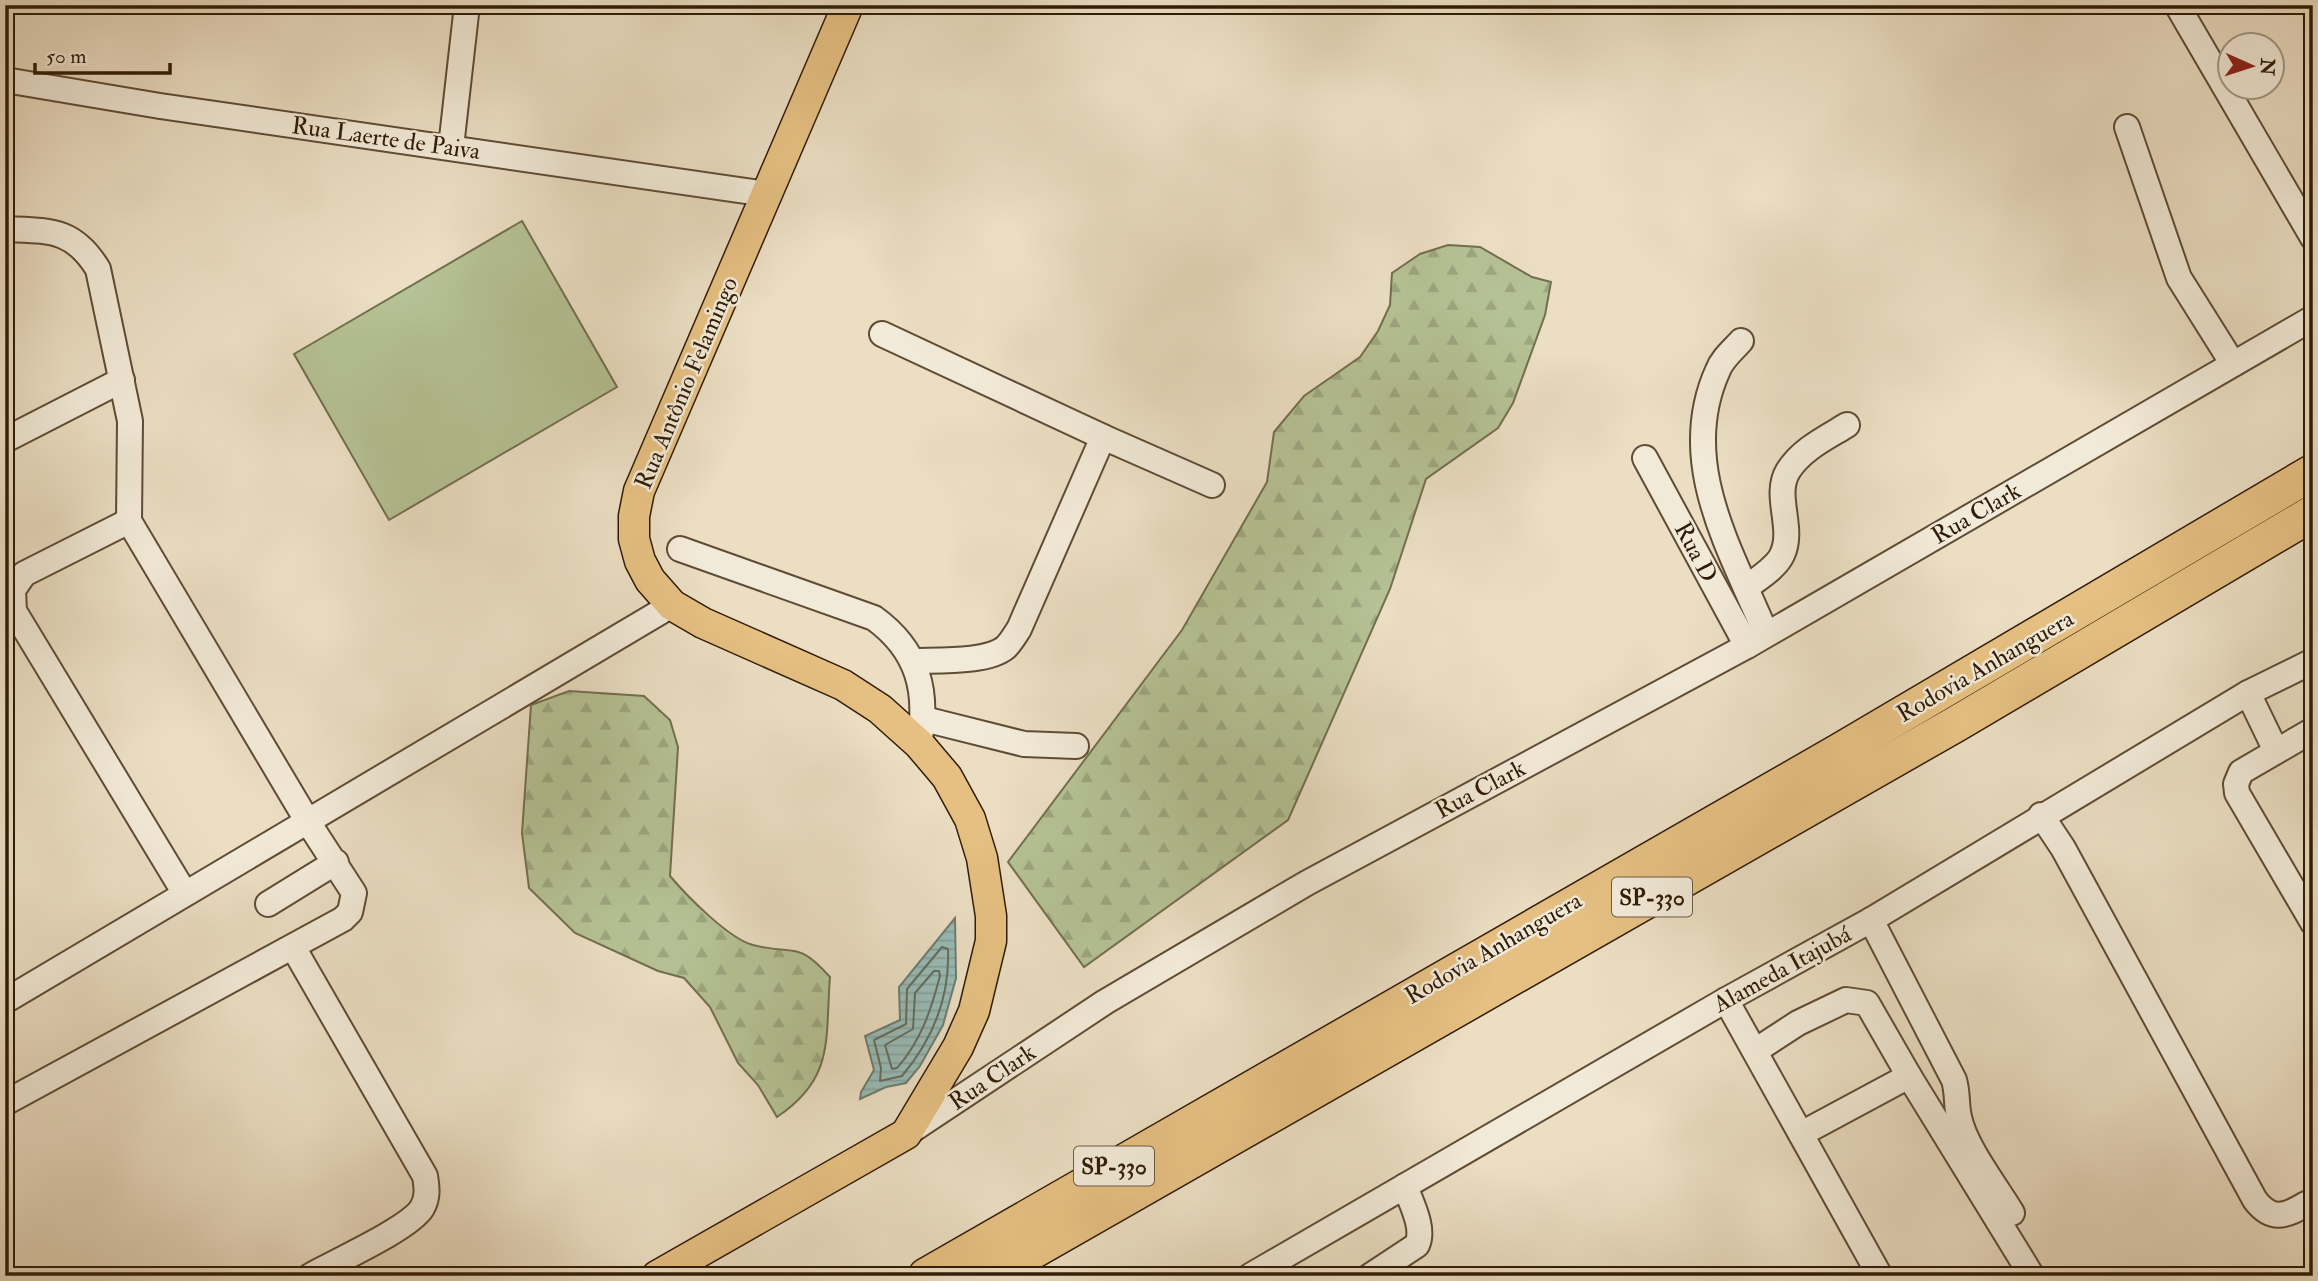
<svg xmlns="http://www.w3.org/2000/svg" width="2318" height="1281" font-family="'IM FELL Double Pica',serif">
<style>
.forest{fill:url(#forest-firs);stroke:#726f4e;stroke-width:2}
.park{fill:#b5c295;stroke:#726f4e;stroke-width:2}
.water{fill:url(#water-rules);stroke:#6e7c70;stroke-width:2}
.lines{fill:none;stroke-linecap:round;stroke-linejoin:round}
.shore{stroke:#646c5e;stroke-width:2}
.minor-casing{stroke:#5f4c35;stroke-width:28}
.major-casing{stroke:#301c06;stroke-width:33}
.highway-casing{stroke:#301c06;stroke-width:38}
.minor{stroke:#f2ead8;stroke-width:24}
.major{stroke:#e6bf82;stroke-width:30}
.highway{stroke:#e6bf82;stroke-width:35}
.labels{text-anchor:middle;stroke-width:5;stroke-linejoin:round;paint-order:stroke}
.shield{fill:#f2ead8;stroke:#6a5a45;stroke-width:2}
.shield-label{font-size:23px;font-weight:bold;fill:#301c06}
.street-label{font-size:24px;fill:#301c06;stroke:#f2ead8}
</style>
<defs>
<pattern id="forest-firs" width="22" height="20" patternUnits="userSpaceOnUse" patternTransform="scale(1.75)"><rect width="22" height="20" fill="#b5c295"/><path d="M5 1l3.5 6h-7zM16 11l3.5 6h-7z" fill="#9ca67f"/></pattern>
<pattern id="water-rules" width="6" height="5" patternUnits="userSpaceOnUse" patternTransform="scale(1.75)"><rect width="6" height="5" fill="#98bcb7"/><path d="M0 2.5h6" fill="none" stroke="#83a19c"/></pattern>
</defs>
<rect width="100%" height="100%" fill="#ebdec3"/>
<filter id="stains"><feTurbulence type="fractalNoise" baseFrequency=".00286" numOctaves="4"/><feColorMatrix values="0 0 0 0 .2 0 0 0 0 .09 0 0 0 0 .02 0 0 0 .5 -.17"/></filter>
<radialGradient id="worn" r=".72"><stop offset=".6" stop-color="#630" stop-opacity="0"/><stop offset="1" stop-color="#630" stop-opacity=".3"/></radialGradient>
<g class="forest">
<path d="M1448,245L1480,247L1532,277L1551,282L1545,315L1513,403L1498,428L1426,479L1390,589L1288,820L1084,967L1008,862L1182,630L1267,482L1274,432L1304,396L1360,357L1378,331L1390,305L1392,273L1420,254Z"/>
<path d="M569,691L644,696L670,720L678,747L670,876C686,895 729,939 753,945C795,956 796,939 830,977C825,1040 835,1078 777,1117L758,1085L738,1063L710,1007L684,978L658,971L575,933L529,888L522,833L531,705Z"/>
</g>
<path class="park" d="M522,221L617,387L389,520L294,354Z"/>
<path class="water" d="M955,918L956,978L943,1025L920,1066L906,1083L886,1087L860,1099L861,1092L874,1070L865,1036L900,1020L899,987Z"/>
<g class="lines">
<g class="shore">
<path d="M942,947L948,949C950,997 933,1039 902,1076L880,1081L881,1068L874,1040L906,1024L907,989Z"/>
<path d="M934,971H939L940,976C931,1010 921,1041 897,1068L892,1069L885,1045L913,1029L915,993Z"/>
</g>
<g class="minor-casing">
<g id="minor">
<path d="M2177,5L2313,238"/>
<path d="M5,80L160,106L766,194"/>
<path d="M2127,127L2179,278L2233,364"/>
<path d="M451,147L467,5"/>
<path d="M5,229C49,231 73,228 98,269L130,421L129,521L308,822L354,893L350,912L343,919L5,1103"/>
<path d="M882,334L1103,437L1019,629C1015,635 1011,642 1006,647C988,663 937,660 913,661"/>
<path d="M1741,341C1733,350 1722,359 1718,370C1676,462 1731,550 1766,634"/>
<path d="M1103,437L1212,485"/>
<path d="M5,440L122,380"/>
<path d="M1645,458L1747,646"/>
<path d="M129,521L24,574L13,590L14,611L184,892"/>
<path d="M680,549L874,618C918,650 929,691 919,744"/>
<path d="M1746,588C1757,579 1776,568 1782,555C1795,528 1773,496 1788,471C1802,449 1826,438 1847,425"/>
<path d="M2248,693L2276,751"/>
<path d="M924,719L1024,744L1076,746"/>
<path d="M2313,730L2241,772L2236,784L2237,793L2313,923"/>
<path d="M2041,815L2063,848L2255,1200C2271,1221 2285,1217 2306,1204"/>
<path d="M268,904L336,862"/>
<path d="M1871,920L1954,1080C1958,1093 1956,1105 1959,1117C1965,1147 1996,1186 2012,1213"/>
<path d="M293,947L425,1176C427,1188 428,1198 422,1208C409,1229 334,1262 310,1276"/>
<path d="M1726,1000L1880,1276"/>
<path d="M5,1001L672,605"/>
<path d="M1755,1051L1798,1023L1846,1000L1867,1003L1909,1076L2032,1276"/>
<path d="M906,1134L1105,1002L1307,883L1747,646L2313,318"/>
<path d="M1801,1134L1909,1076"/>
<path d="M1250,1276L1726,1000L1871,920L2248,693L2313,661"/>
<path d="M1370,1276L1417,1245C1425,1228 1411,1203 1405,1186"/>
</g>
</g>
<g class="major-casing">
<path id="major" d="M657,1276L906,1134L958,1047L974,1011L991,941V916L982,858L970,819L947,777L919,744L880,709L843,685L703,623L672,605L650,580L640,561L634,539V516L639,491L848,5"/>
</g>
<g class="highway-casing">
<g id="highway">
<path d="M926,1276L1840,751L2313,472"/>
<path d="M989,1276L1956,724L2313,513"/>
</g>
</g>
<use href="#minor" class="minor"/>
<use href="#major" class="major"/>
<use href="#highway" class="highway"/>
</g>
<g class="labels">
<g class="shield">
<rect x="1612" y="877.5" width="80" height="39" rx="5"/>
<rect x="1074" y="1146.5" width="80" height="39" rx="5"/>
</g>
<g class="shield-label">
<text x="1652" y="905">SP-330</text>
<text x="1114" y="1174">SP-330</text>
</g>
<g class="street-label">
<text transform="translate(386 138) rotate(8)" y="8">Rua Laerte de Paiva</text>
<text transform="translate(686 383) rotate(-67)" y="8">Rua Antônio Felamingo</text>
<text transform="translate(1976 513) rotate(-30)" y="8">Rua Clark</text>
<text transform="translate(1696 552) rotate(62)" y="8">Rua D</text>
<text transform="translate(1985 666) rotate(-30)" y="8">Rodovia Anhanguera</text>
<text transform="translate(1480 789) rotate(-28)" y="8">Rua Clark</text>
<text transform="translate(1493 948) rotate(-30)" y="8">Rodovia Anhanguera</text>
<text transform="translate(1782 969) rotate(-29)" y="8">Alameda Itajubá</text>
<text transform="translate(992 1077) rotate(-34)" y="8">Rua Clark</text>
</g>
</g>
<rect width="2318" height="1281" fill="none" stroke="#ebdec3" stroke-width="28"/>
<rect x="7" y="7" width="2304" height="1267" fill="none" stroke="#301c06" stroke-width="3.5"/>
<rect x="14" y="14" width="2290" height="1253" fill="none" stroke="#301c06" stroke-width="2"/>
<g transform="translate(2251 66) rotate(93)"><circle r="33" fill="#f2ead8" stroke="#a49884" stroke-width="2"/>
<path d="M0-5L12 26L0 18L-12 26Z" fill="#8f2418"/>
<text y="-10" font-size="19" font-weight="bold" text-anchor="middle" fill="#301c06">N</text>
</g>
<path d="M35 63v10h135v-10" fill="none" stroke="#301c06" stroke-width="3.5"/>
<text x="46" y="63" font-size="21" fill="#301c06" stroke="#f2ead8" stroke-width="5" paint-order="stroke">50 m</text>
<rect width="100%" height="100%" filter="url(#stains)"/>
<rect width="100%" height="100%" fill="url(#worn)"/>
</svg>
